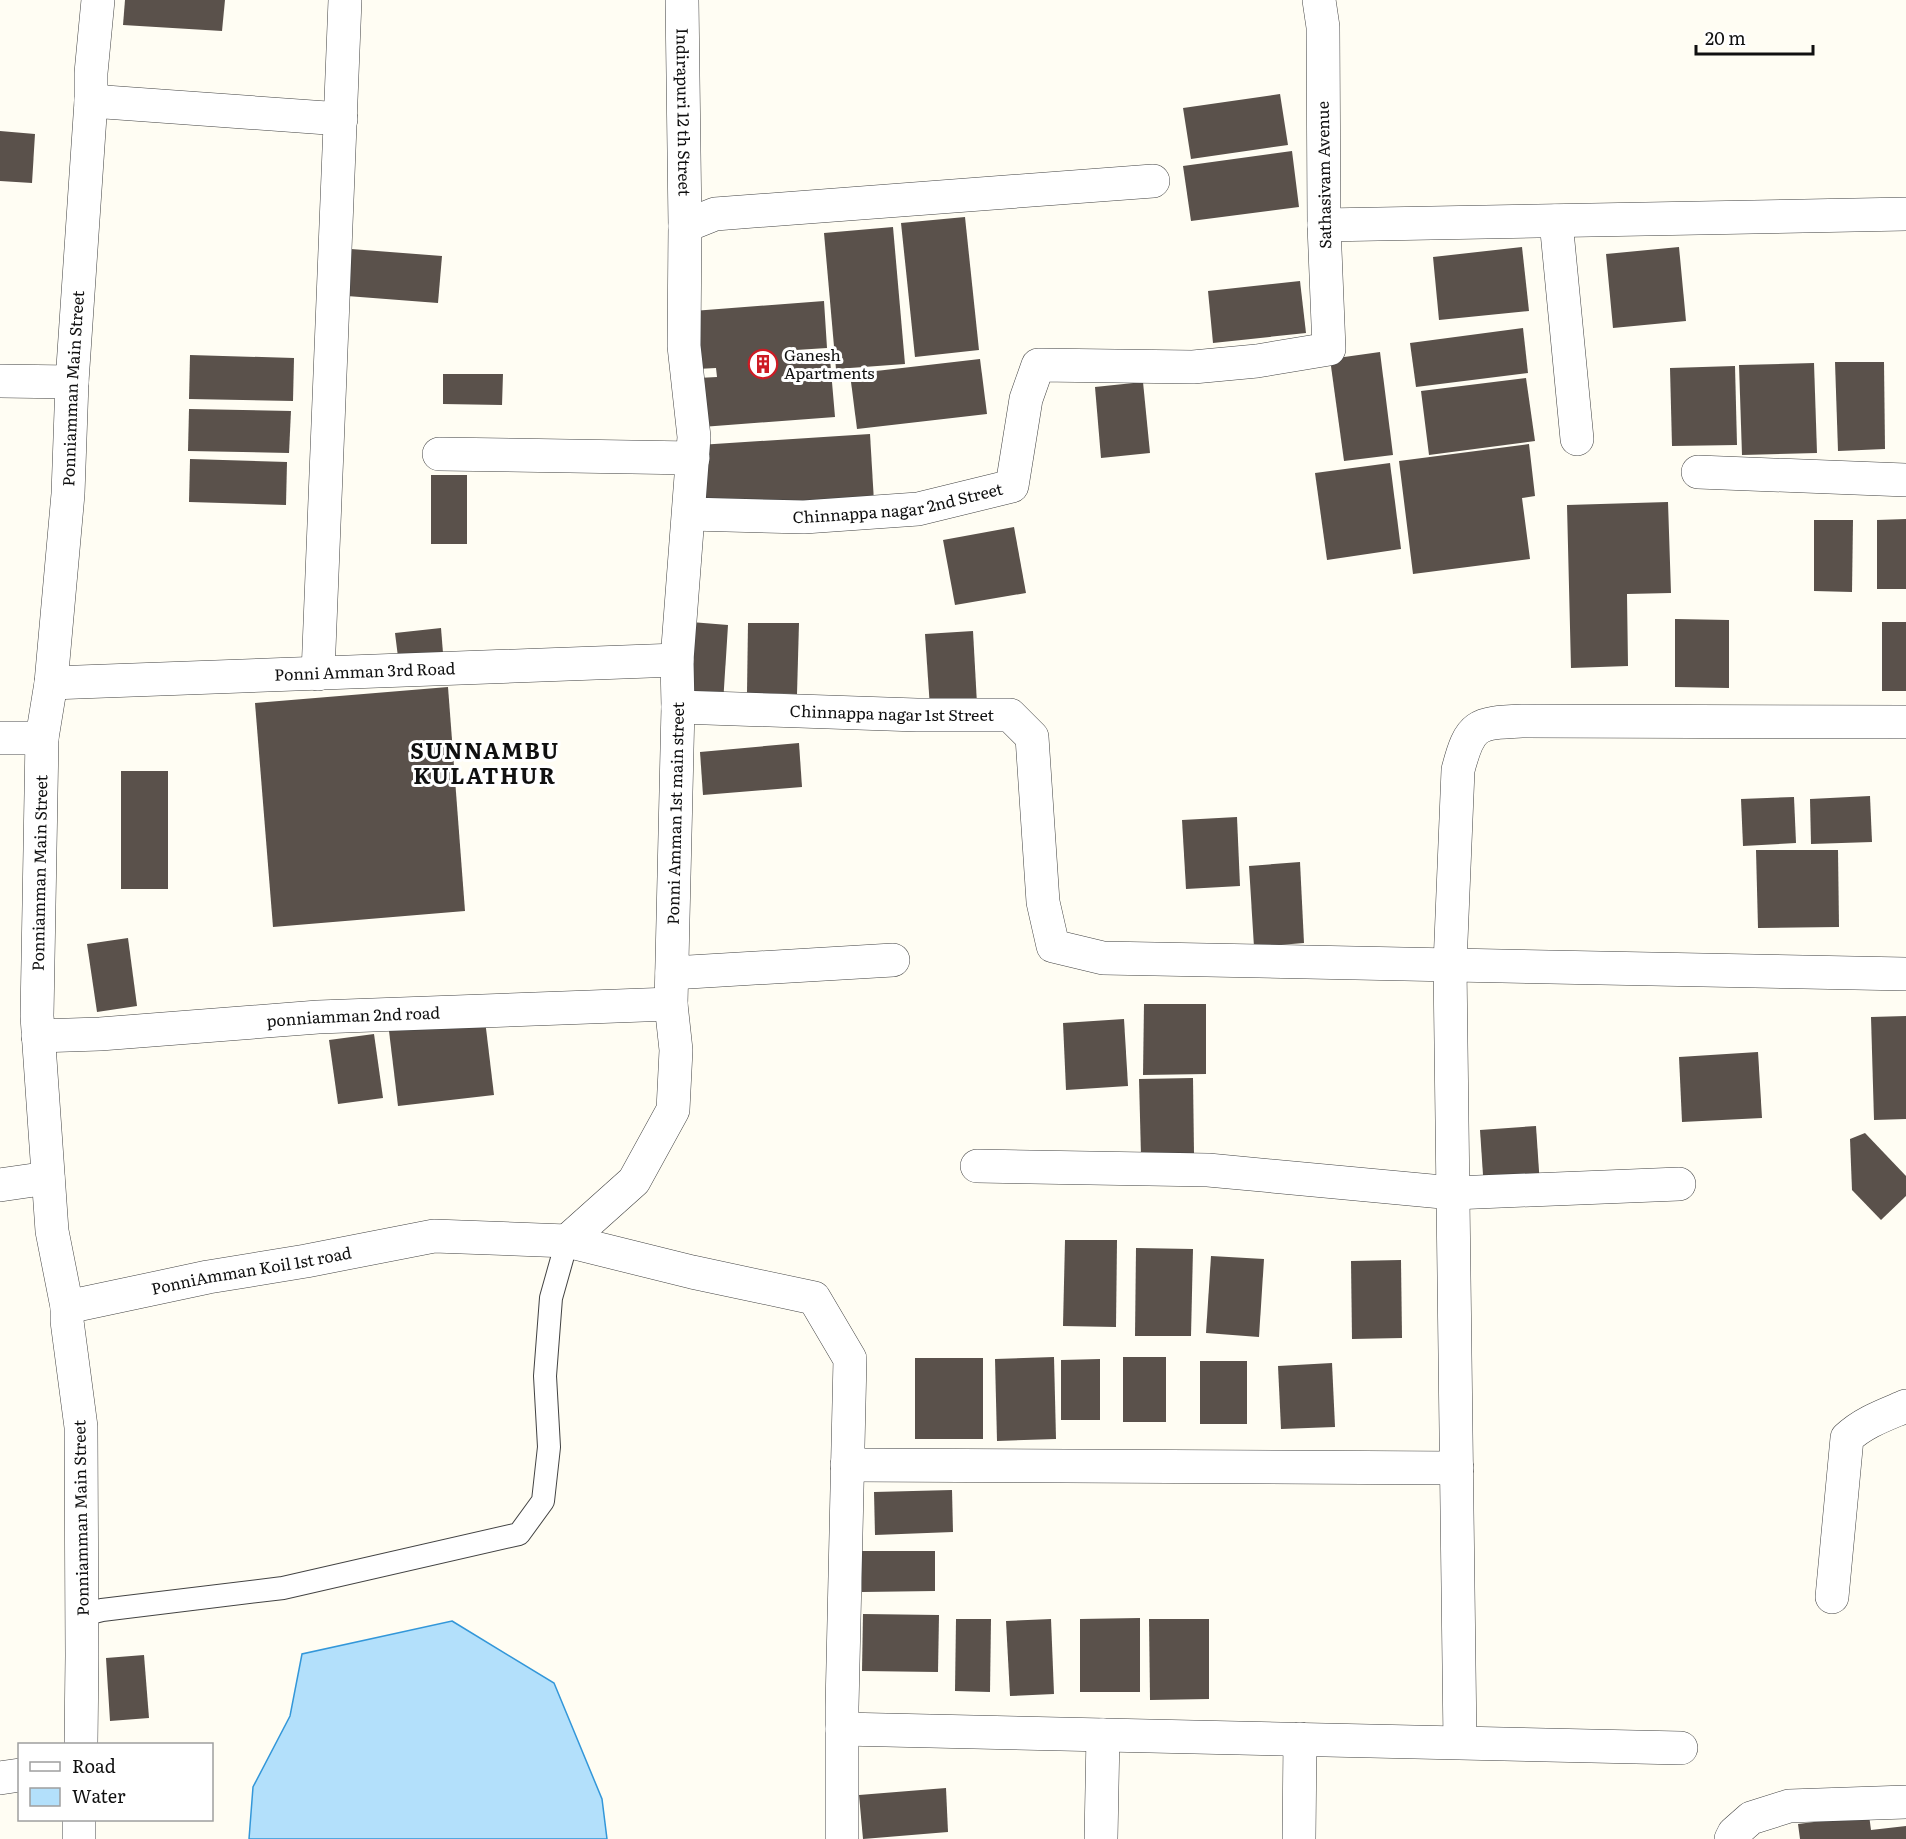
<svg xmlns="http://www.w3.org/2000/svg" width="1906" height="1839" font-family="Literata,serif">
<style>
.water{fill:#b3e0fb;stroke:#3397d9;stroke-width:1.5}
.building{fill:#5a514b}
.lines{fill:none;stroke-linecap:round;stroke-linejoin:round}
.lane-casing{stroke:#434343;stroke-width:24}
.street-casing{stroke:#434343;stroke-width:34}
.lane{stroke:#fff;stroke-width:22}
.street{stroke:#fff;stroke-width:33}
.labels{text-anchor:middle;stroke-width:6;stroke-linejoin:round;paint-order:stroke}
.street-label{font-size:16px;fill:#101010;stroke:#fff}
.poi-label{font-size:16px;fill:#101010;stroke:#fff;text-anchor:start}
.district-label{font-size:22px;font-weight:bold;letter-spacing:1.5px;fill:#101010;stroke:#fff}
</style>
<rect width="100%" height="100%" fill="#fffdf3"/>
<path class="water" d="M452,1621L554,1683L602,1799L607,1839H249L253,1787L290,1716L302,1654Z"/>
<g class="building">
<path d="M125,0H225L222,31L123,25Z"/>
<path d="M1280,94L1288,145L1191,159L1183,108Z"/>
<path d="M0,131L35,134L32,183L0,181Z"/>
<path d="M1292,151L1299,207L1191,221L1183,166Z"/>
<path d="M965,217L979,350L915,357L901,223Z"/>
<path d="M893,227L905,364L836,369L824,233Z"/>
<path d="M1522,247L1529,311L1439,320L1433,257Z"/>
<path d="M1679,247L1686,321L1613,328L1606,254Z"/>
<path d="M351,249L442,256L438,303L347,296Z"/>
<path d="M1300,281L1306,333L1213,343L1208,291Z"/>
<path d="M824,301L827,348L796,350L797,361L830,359L835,417L702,427L698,378L717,377L716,368L697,369L693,311Z"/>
<path d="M1523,328L1528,373L1416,387L1410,343Z"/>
<path d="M1380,352L1393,455L1344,461L1330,359Z"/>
<path d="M190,355L294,358L293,401L189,399Z"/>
<path d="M980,359L987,414L857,429L850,374Z"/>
<path d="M1835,362H1884L1885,449L1838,451Z"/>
<path d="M1814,363L1817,453L1742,455L1739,365Z"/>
<path d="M1735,366L1737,445L1672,446L1670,368Z"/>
<path d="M443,374H503L502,405L443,404Z"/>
<path d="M1526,378L1535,441L1429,455L1421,391Z"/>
<path d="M1143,382L1150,453L1101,458L1095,387Z"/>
<path d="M189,409L291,411L289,453L188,451Z"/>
<path d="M870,434L874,502L703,513L699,445Z"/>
<path d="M1529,444L1535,496L1522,498L1530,559L1413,574L1399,461Z"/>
<path d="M190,459L287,462L286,505L189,502Z"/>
<path d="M1390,463L1401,549L1327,560L1315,473Z"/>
<rect x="431" y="475" width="36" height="69"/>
<path d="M1668,502L1671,593L1627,594L1628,666L1571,668L1567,505Z"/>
<path d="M1906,519V589H1877V520Z"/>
<path d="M1814,520H1853L1852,592L1814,591Z"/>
<path d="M1014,527L1026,593L955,605L943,540Z"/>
<path d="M1675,619L1729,620V688L1675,687Z"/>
<path d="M691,622L728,625L723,704L687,702Z"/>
<rect x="1882" y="622" width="24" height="69"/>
<path d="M748,623H799L797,694L747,693Z"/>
<path d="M441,628L443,653L398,657L395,633Z"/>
<path d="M973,631L977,704L930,708L925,634Z"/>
<path d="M448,687L465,911L273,927L255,703Z"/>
<path d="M799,743L802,787L703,795L700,752Z"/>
<rect x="121" y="771" width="47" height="118"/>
<path d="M1870,796L1872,842L1811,844L1810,799Z"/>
<path d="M1794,797L1796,843L1743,846L1741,799Z"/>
<path d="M1237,817L1240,886L1186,889L1182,820Z"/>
<path d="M1756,850H1838L1839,927L1758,928Z"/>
<path d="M1300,862L1304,943L1254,947L1249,866Z"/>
<path d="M128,938L137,1006L97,1012L87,944Z"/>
<path d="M1144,1004H1206V1074L1143,1075Z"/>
<path d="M1906,1016V1119L1874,1120L1871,1017Z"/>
<path d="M1124,1019L1128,1086L1066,1090L1063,1023Z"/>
<path d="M485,1020L494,1095L398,1106L389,1031Z"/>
<path d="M374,1034L383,1098L338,1104L329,1040Z"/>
<path d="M1758,1052L1762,1118L1682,1122L1679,1057Z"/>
<path d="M1193,1078L1194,1154L1141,1156L1139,1079Z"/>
<path d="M1536,1126L1540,1186L1484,1190L1480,1130Z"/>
<path d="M1865,1133L1906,1176V1196L1881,1220L1852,1190L1850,1139Z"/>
<path d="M1065,1240H1117L1116,1327L1063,1326Z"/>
<path d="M1136,1248L1193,1249L1191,1336H1135Z"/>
<path d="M1211,1256L1264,1259L1259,1337L1206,1333Z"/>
<path d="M1401,1260L1402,1338L1352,1339L1351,1261Z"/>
<path d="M1054,1357L1056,1439L997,1441L995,1359Z"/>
<rect x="1123" y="1357" width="43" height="65"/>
<rect x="915" y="1358" width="68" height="81"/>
<path d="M1100,1359V1420H1061V1360Z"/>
<rect x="1200" y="1361" width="47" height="63"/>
<path d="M1332,1363L1335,1427L1281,1429L1278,1366Z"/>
<path d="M952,1490L953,1532L875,1535L874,1492Z"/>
<path d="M862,1551H935V1591L862,1592Z"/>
<path d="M863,1614L939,1615L938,1672L862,1671Z"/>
<path d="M1140,1618V1692H1080V1619Z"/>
<path d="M956,1619H991L990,1692L955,1691Z"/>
<path d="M1051,1619L1054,1694L1010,1696L1006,1621Z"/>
<path d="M1149,1619H1209V1699L1150,1700Z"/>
<path d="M144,1655L149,1718L110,1721L106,1658Z"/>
<path d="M946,1788L948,1832L863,1839L859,1795Z"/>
<path d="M1869,1815L1871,1830L1906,1826V1839H1800L1798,1824Z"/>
</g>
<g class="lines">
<g class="lane-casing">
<path id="lane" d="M82,1615L102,1610L283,1588L519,1534L543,1501L549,1447L545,1376L551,1298L567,1241"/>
</g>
<g class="street-casing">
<g id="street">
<path id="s1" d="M682,0L685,226"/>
<path d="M91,101L341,119"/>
<path d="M1556,221L1577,439"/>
<path d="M1324,225L1906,214"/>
<path d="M0,381L72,382"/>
<path d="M439,454L693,458"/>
<path d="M1698,472L1906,480"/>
<path id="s2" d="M689,514L804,517L918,509L1012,486L1026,399L1038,365L1193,367L1257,361L1329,349L1324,225L1323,27L1319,0"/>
<path d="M318,674L345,0"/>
<path id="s3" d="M51,683L677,660"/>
<path id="s4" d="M678,707L917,715H1010L1032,737L1043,902L1053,946L1103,958L1906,974"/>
<path d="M0,738H42"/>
<path d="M672,973L893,960"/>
<path id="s5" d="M38,1036L100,1034L318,1017L671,1004"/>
<path d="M977,1166L1208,1170L1453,1193L1679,1184"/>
<path d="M0,1185L48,1178"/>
<path id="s6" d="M567,1241L634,1181L673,1110L676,1050L671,1004L678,707L677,660L694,437L684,346L685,226L715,214L1153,181"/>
<path id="s7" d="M67,1307L208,1277L306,1261L434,1236L567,1241L692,1272L814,1298L850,1359L842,1707V1839"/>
<path d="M847,1465L1457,1468"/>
<path d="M1832,1597L1847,1438C1864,1422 1885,1415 1906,1406"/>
<path d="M842,1729L1681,1748"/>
<path d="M1460,1742L1450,965L1458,770C1470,724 1476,723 1522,721L1906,722"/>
<path id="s8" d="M81,1744L82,1656L81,1427L67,1321V1307L52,1231L37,1016L42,738L51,683L68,494L72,382L91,101V73L98,0"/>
<path d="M0,1778L20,1775"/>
<path d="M79,1820V1839"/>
<path d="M1101,1839L1103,1735"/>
<path d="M1299,1839L1300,1739"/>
<path d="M1731,1839L1734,1833L1751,1818L1789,1806L1906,1802"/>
</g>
</g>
<use href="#lane" class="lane"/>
<use href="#street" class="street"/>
</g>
<defs>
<g id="building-ring" transform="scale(1.5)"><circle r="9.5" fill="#fff" stroke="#cd1b24" stroke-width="1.5"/><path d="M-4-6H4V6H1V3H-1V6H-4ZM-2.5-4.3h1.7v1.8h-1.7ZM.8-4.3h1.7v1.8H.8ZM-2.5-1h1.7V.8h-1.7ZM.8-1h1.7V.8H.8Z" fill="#cd1b24"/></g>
</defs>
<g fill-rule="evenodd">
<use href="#building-ring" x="763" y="364"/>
</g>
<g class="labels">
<g class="street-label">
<text dy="6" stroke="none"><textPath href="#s1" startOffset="112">Indirapuri 12 th Street</textPath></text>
<text transform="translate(1324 175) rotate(-91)" y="6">Sathasivam Avenue</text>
<text dy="6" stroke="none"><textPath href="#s8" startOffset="1360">Ponniamman Main Street</textPath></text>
<text dy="6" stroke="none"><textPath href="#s2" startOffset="210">Chinnappa nagar 2nd Street</textPath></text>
<text dy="6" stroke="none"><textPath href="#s3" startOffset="314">Ponni Amman 3rd Road</textPath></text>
<text dy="6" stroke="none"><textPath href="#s4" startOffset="214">Chinnappa nagar 1st Street</textPath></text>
<text dy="6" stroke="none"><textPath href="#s6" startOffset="468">Ponni Amman 1st main street</textPath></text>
<text dy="6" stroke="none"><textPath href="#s8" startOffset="874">Ponniamman Main Street</textPath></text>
<text dy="6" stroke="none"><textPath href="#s5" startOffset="316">ponniamman 2nd road</textPath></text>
<text dy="6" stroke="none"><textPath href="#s7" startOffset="188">PonniAmman Koil 1st road</textPath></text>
<text transform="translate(81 1518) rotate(-91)" y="6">Ponniamman Main Street</text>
</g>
<g class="poi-label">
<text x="784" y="361">Ganesh<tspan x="784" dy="18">Apartments</tspan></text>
</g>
<g class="district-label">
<text x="485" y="759">SUNNAMBU<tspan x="485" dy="25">KULATHUR</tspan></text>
</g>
</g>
<rect x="18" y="1743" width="195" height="78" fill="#ffffff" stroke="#9f9f9f" stroke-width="1.5"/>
<rect x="30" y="1762" width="30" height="9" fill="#ffffff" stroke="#9f9f9f" stroke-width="1.5"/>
<text x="72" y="1773" font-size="18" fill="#101010">Road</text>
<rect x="30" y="1788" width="30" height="18" fill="#b3e0fb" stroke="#9f9f9f" stroke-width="1.5"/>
<text x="72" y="1803" font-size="18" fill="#101010">Water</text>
<path d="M1696 45v9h117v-9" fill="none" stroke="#101010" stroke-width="3"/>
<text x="1705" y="45" font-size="18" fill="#101010" stroke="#ffffff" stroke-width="4.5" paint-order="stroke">20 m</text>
</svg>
